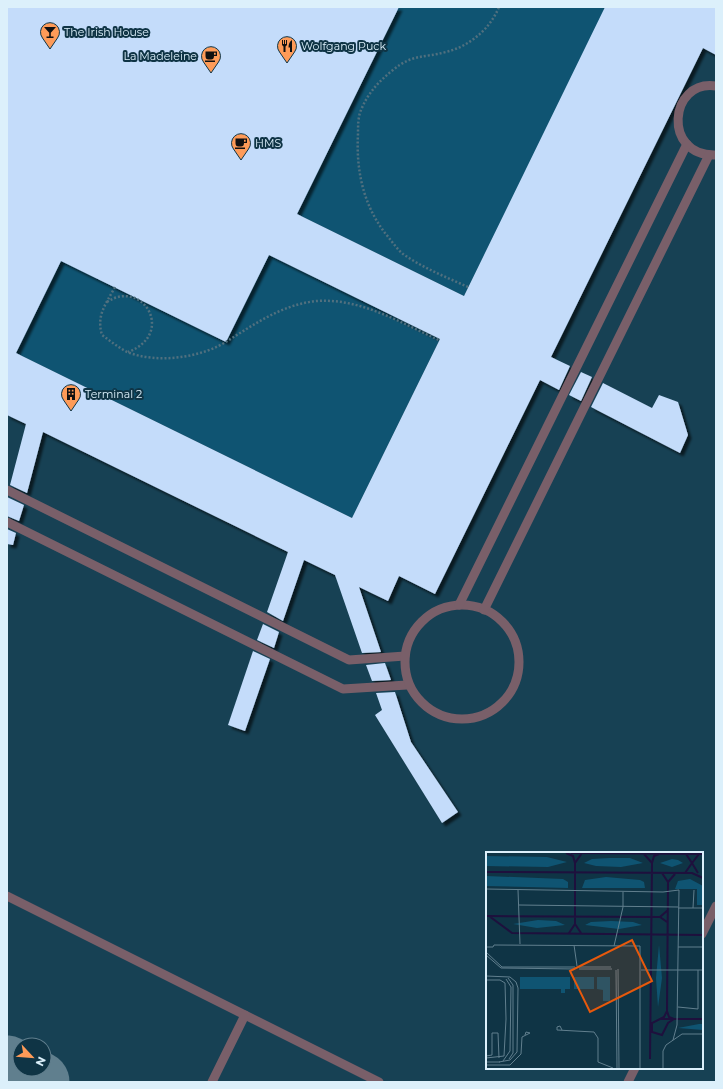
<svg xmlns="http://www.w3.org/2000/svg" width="723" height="1089" font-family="Montserrat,sans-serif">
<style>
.built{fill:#174154;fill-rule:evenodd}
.green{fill:#0f5472}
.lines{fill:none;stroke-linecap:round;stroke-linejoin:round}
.taxiway{stroke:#607f8e;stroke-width:61}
.building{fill:#c4dcfa;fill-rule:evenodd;filter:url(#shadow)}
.path{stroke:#50707f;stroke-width:2.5;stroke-dasharray:2 2;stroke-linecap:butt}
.lane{stroke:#795f69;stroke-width:9}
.labels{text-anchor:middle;stroke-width:4;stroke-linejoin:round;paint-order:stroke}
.poi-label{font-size:11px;fill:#dcf0fb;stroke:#0f3445;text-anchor:start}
.inset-river{fill:none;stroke:#1e103d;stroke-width:2}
.inset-road{fill:none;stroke:#617f8e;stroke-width:1}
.view{fill:#e8590c;fill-opacity:0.15;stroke:#e8590c;stroke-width:2}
.inset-edge{fill:none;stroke:#dcf0fb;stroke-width:2}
</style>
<defs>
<filter id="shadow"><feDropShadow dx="3.5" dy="3.5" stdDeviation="1" flood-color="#0009"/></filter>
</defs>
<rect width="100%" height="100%" fill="#0f3445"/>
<path class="built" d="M7,7H716V1082H7ZM487,853H702V1068H487ZM20,1045H44V1069H20Z"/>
<g class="green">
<path d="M399,7H601L605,9L464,296L297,214Z"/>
<path d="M269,255L440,339L352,518L16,353L61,261Z"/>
</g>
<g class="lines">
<path class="taxiway" d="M7,1066L39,1082"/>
</g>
<g class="building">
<path d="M7,7H399L297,214L464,296L605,7H716V55L703,48L551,357L570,366L559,390L540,380L435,594L399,576L388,601L359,587L381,652L362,653L335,575L304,560L283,621L267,612L288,552L43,432L27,493L10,485L26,424L7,415ZM269,255L440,339L352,518L16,353L61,261L226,342Z"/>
<path d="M581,372L592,377L581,401L569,395Z"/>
<path d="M603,383L652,408L659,395L678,402L688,435L680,453L591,407Z"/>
<path d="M7,497L24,505L19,521L7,516Z"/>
<path d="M7,529L16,533L13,545L7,544Z"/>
<path d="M263,624L279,632L274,648L257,640Z"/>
<path d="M253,651L270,659L245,731L228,725Z"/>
<path d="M385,663L391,680L372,681L366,665Z"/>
<path d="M395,692L411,742L458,812L442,823L375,715L382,710L376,693Z"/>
</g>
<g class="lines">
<g class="path">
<path d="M115,287C106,304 96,315 102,335C110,341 118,347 127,352C157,364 202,358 229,340C256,323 284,304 317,301C361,298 401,323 439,340"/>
<path d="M468,287C446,277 423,268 403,254C396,248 391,240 385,233C363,204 356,170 358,134C358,126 358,117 361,110C368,93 379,81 393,70C412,54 424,58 446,52C470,46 490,29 499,7"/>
<path d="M107,302C143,278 176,334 128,352"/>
</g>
<g class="lane">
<path d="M716,86C669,79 662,157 716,155"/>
<path d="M7,490L349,660L405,656"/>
<path d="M7,522L343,689L407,685"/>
<circle cx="462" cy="662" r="57"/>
<path d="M459,605L687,144"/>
<path d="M484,610L709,155"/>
<path d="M7,896L379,1082"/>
<path d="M702,934L716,906"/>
<path d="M212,1082L245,1015"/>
<path d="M628,1082L635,1068"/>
</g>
</g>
<defs>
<g id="bar-pin" transform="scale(1)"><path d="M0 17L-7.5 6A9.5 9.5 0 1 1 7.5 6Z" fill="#fe9b58" stroke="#0f3445"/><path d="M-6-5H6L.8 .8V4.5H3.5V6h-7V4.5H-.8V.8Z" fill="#111"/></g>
<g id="restaurant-pin" transform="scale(1)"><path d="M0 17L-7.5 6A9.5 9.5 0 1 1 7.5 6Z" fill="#fe9b58" stroke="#0f3445"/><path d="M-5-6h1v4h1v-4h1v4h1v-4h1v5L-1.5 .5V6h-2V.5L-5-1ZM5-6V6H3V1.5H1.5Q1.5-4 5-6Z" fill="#111"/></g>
<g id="cafe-pin" transform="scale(1)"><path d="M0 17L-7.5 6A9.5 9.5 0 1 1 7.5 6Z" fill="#fe9b58" stroke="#0f3445"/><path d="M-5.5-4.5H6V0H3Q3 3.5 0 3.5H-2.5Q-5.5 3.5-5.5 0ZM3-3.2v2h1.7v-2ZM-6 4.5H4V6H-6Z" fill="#111"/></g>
<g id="building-pin" transform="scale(1)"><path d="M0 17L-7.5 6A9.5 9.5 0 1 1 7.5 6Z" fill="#fe9b58" stroke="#0f3445"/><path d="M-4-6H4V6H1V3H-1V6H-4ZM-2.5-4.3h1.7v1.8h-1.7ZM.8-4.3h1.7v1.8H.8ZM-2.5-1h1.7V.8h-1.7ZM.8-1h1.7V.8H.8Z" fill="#111"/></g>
</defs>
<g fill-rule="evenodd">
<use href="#bar-pin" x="50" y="32"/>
<use href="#restaurant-pin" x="287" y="46"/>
<use href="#cafe-pin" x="211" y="56"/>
<use href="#cafe-pin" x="241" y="143"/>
<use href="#building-pin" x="71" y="394"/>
</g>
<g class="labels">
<g class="poi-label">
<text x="64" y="36">The Irish House</text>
<text x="301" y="50">Wolfgang Puck</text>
<text x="197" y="60" text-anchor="end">La Madeleine</text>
<text x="255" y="147">HMS</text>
<text x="85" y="398">Terminal 2</text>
</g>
</g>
<g transform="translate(486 852)">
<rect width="217" height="217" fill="#0f3445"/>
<path d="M0,4L61,5L81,10L62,15L0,14ZM123,6H144L157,11L135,15L110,14L98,11L106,7ZM186,7L192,8L197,11L186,15L174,11ZM0,24L77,27L82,30V36L0,34ZM120,25L154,28L158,30L159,36H96L99,28ZM204,27L217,34V53H211V37H189L192,29ZM52,68L70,69L79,73L51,76L27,72ZM125,69L147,70L156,73L133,77L99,73L105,70ZM173,93L176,126L172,155L170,126ZM34,125H84V137H79V141H75V137H34ZM88,125H108V137H88ZM111,125H124V149H117V138L111,137ZM213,172H217V178L192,176Z" fill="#0f5472"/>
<path class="inset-river" d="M80,1L87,4L89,11L96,1M85,1L217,2M158,2L166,11L168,4L173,2M200,2L206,11L213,2M0,20L206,21L217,26M176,21L182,30L189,22M199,21L206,11L212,21M182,30L181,159L183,165L188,167M0,64L174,65M3,64L26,81L217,83M181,70L174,65L182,58M89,72V11M83,81L89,72L95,81M181,159L178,165L166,171V180L176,183L182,171L188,167M175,167H217M164,207L166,11"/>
<path class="inset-road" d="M0,37L177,40L193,38L191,173L187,188M32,38L34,92M33,53L192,55M192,56H217M207,56L208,38M88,93L91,114M128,94L137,55V40M0,95H7L8,93L154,94V216M192,95H217M1,101L16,115H89M0,103L15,116L89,117M93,115H125M93,117H126M132,117L133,216M130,118L131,216M155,118H217M0,124L24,125L30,130L32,136L31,200L24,208L13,210M22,126L27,133V201L23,207M0,128H14L19,131L20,167L18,204L0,206M192,155L212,157V118M76,178L74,174L71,175V178L108,180L112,186V210L127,216M0,204L6,203V181H12L13,206M17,209L24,199L25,135L20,127M0,210H14M0,213H24L35,202L36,185L44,181L40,180L39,183M177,216V199L180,193L196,182H217"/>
<path class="view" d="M146,88L166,129L104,160L84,119Z"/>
<rect width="217" height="217" class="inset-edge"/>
</g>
<rect width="723" height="1089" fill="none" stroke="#dcf0fb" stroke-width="16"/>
<g transform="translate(32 1057) rotate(116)"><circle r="19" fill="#0f3445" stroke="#617f8e"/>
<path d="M0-3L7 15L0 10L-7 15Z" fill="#fe9b58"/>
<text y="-6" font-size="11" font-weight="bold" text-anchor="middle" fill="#dcf0fb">N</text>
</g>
</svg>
